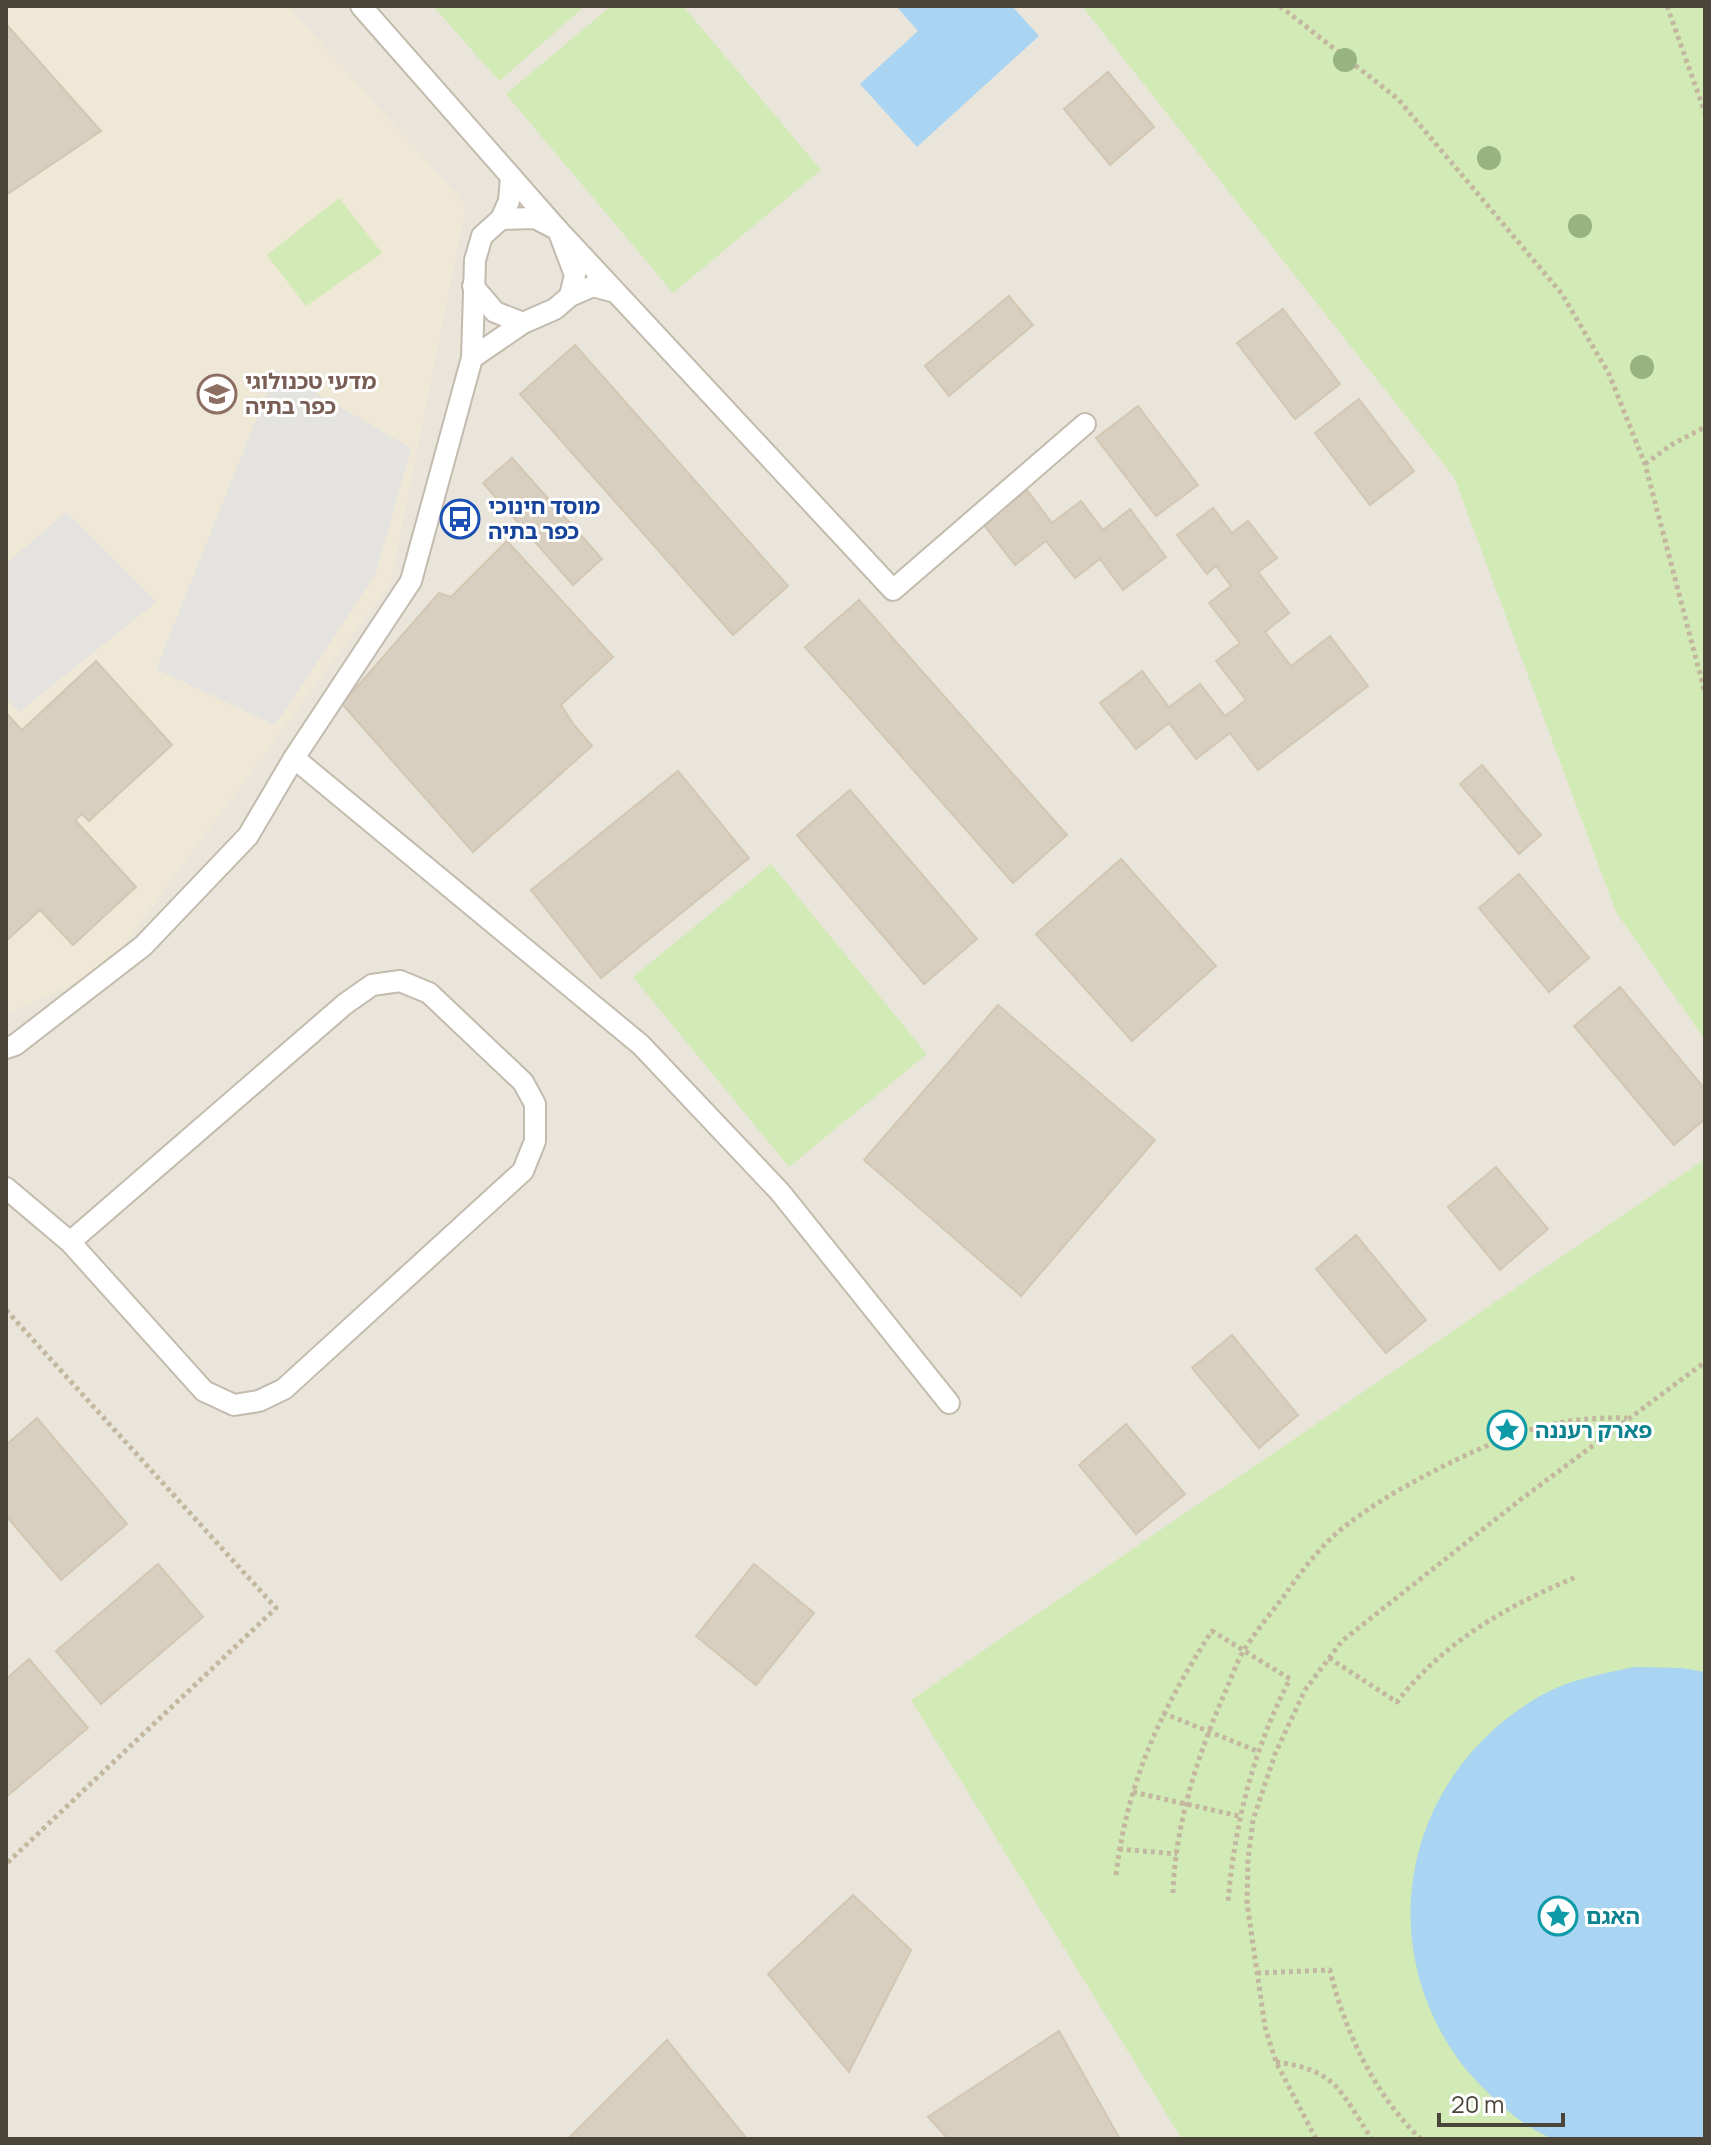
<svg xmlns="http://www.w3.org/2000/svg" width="1711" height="2145" font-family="Manrope,'Noto Sans Hebrew',sans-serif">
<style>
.residential{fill:#eae5da}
.education{fill:#efe8d6}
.green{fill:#d2eab5}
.parking{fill:#e5e3e0}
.water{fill:#a9d4f2}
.building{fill:#d8cfc1;stroke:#d3c7b4;stroke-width:2}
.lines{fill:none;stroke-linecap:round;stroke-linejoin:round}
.service-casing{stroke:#c2bbae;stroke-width:24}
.path{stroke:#c4b79f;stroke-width:5;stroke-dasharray:4 4;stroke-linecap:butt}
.service{stroke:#fff;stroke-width:20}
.tree{fill:#97b381}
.labels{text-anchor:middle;stroke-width:6;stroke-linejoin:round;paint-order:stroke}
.education-label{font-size:22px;font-weight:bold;fill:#785e54;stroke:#fff;text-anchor:start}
.transit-label{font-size:22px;font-weight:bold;fill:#164399;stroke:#fff;text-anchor:start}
.culture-label{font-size:22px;font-weight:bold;fill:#0d838f;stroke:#fff;text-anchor:start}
</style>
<rect width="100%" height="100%" fill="#f6f3ec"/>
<rect class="residential" x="6" y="6" width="1699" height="2133"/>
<path class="education" d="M6,6H288L466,205L391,583L105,970L6,1015Z"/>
<g class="green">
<path d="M433,6H585L499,81Z"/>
<path d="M611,6H683L821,170L673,293L506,94Z"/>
<path d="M1082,6H1705V1040L1616,912L1454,477Z"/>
<path d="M339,198L382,253L306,306L267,255Z"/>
<path d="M771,864L927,1054L789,1167L633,977Z"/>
<path d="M1705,1159V2139H1182L911,1700Z"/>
</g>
<g class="parking">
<path d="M276,370L411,448L376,573L275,725L156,669Z"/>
<path d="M66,512L156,602L19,712L6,698V564Z"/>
</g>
<g class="water">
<path d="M896,6H1012L1039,36L917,147L860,84L918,31Z"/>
<path d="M1634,1667L1682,1668L1705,1672V2139C1670,2139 1634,2139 1597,2139C1585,2139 1567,2142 1555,2139C1523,2130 1477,2085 1458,2059C1369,1934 1410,1769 1542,1695C1570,1679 1603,1674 1634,1667Z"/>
</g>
<g class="building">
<path d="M6,24L101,131L6,195Z"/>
<path d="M1108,72L1154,127L1110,165L1064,109Z"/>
<path d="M1009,296L1033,325L949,396L925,366Z"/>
<path d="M1283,309L1340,384L1295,419L1237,343Z"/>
<path d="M575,345L788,586L733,635L520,394Z"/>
<path d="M1359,399L1414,471L1370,505L1315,433Z"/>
<path d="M1138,406L1198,485L1156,516L1096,438Z"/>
<path d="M512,458L602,559L573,585L483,483Z"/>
<path d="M1027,490L1052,523L1081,501L1103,530L1130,509L1166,557L1123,590L1100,559L1075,578L1046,541L1015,565L983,524Z"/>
<path d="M1213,508L1232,533L1248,521L1277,558L1258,572L1289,613L1265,632L1291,666L1330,636L1368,686L1258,770L1230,733L1196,759L1169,723L1136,749L1100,703L1142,671L1169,707L1200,684L1225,716L1246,700L1216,661L1240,643L1209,603L1231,586L1216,566L1207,574L1177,535Z"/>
<path d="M507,541L613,657L561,705L574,725L592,746L473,852L342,704L439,593L451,597Z"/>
<path d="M859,600L1067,835L1013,883L805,647Z"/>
<path d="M96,661L172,745L89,821L82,814L75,820L136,887L73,945L40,910L6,941V713L22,730Z"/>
<path d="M1482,765L1541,835L1519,854L1460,784Z"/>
<path d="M678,771L749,858L601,978L531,890Z"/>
<path d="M850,790L977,939L924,984L797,835Z"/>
<path d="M1121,859L1216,966L1132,1041L1036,934Z"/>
<path d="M1519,874L1589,958L1549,992L1479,908Z"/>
<path d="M1620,987L1705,1089V1119L1674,1145L1574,1026Z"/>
<path d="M998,1005L1155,1140L1021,1296L864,1160Z"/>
<path d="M1496,1167L1548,1229L1500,1270L1448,1207Z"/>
<path d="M1356,1235L1426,1320L1386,1353L1316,1269Z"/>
<path d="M1232,1335L1298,1415L1259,1448L1192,1368Z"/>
<path d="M37,1418L127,1524L61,1580L6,1516V1445Z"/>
<path d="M1126,1424L1185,1494L1136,1534L1079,1465Z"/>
<path d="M158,1564L203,1617L101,1704L56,1651Z"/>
<path d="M754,1564L814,1613L756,1685L696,1636Z"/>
<path d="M29,1659L88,1728L6,1797V1679Z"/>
<path d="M853,1895L911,1950L849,2072L768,1974Z"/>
<path d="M1059,2031L1120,2139H948L928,2117Z"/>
<path d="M667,2040L747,2139H568Z"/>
</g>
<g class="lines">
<g class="service-casing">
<g id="service">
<path d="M361,6L558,230L893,590L1085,424"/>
<path d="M501,219L535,218L558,230L575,275L570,296"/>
<path d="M473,286L495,312L523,323"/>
<path d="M472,358L523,323L555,309L570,296L593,286L615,292"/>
<path d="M294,758L641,1045L780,1192L949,1403"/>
<path d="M6,1048L15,1045L143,946L248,836L294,758L411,581L472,358L475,260L482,236L501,219L509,201L511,177"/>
<path d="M6,1188L70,1242L204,1391L234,1405L259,1401L284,1389L523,1171L535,1141V1104L523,1082L429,993L400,981L372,985L345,1004L70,1242"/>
</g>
</g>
<g class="path">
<path d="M1280,6L1398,99L1562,294L1609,374L1645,464L1705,693"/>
<path d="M1667,6L1705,113"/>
<path d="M1645,464L1671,445L1705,427"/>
<path d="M6,1310L276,1608L6,1864"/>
<path d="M1329,1658L1397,1702C1443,1642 1507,1606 1576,1577"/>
<path d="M1163,1713L1257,1751"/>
<path d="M1133,1792L1239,1816"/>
<path d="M1119,1849L1177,1854"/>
<path d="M1116,1875C1127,1782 1161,1709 1212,1631L1290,1679C1253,1750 1235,1822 1228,1902"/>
<path d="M1173,1893C1175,1823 1199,1751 1227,1688C1232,1676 1237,1661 1244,1650C1256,1631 1271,1613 1284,1596C1301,1572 1320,1546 1344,1527C1378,1500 1419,1478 1458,1459C1516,1431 1562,1416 1627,1418"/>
<path d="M1257,1973L1330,1970C1344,2030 1375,2096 1421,2139"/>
<path d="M1276,2062C1338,2070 1340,2092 1372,2139"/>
<path d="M1316,2139L1276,2062L1265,2027L1247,1903L1248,1859L1253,1820L1275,1754L1305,1690L1342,1641L1520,1500L1705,1362"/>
</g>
<use href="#service" class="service"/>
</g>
<g class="tree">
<circle cx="1345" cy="60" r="12"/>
<circle cx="1489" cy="158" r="12"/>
<circle cx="1580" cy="226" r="12"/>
<circle cx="1642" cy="367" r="12"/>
</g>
<defs>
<g id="school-ring" transform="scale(2)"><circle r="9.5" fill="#fff" stroke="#8d6e63" stroke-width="1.5"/><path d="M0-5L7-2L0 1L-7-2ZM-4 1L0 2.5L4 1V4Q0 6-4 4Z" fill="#8d6e63"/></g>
<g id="bus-ring" transform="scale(2)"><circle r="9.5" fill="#fff" stroke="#1a4fb4" stroke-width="1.5"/><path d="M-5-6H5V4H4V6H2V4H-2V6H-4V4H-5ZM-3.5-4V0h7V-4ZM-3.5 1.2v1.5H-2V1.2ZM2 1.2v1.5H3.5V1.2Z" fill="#1a4fb4"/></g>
<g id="sight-ring" transform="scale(2)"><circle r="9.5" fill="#fff" stroke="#0f9aa8" stroke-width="1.5"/><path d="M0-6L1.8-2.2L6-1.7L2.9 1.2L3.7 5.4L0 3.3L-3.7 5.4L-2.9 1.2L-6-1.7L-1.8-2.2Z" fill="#0f9aa8"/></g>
</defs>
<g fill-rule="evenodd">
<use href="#school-ring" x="217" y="394"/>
<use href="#bus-ring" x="460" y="519"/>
<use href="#sight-ring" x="1507" y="1430"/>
<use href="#sight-ring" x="1558" y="1916"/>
</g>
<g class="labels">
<g class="education-label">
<text x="245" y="389">מדעי טכנולוגי<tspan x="245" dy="25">כפר בתיה</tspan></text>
</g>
<g class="transit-label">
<text x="488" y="514">מוסד חינוכי<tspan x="488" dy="25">כפר בתיה</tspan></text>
</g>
<g class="culture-label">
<text x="1535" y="1438">פארק רעננה</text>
<text x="1586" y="1924">האגם</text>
</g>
</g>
<rect width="1711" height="2145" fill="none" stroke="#4b4439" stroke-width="16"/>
<path d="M1439 2113v12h124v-12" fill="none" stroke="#4b4439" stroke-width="4"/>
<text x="1451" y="2113" font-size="24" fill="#4b4439" stroke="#ffffff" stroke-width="6" paint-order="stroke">20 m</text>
</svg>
